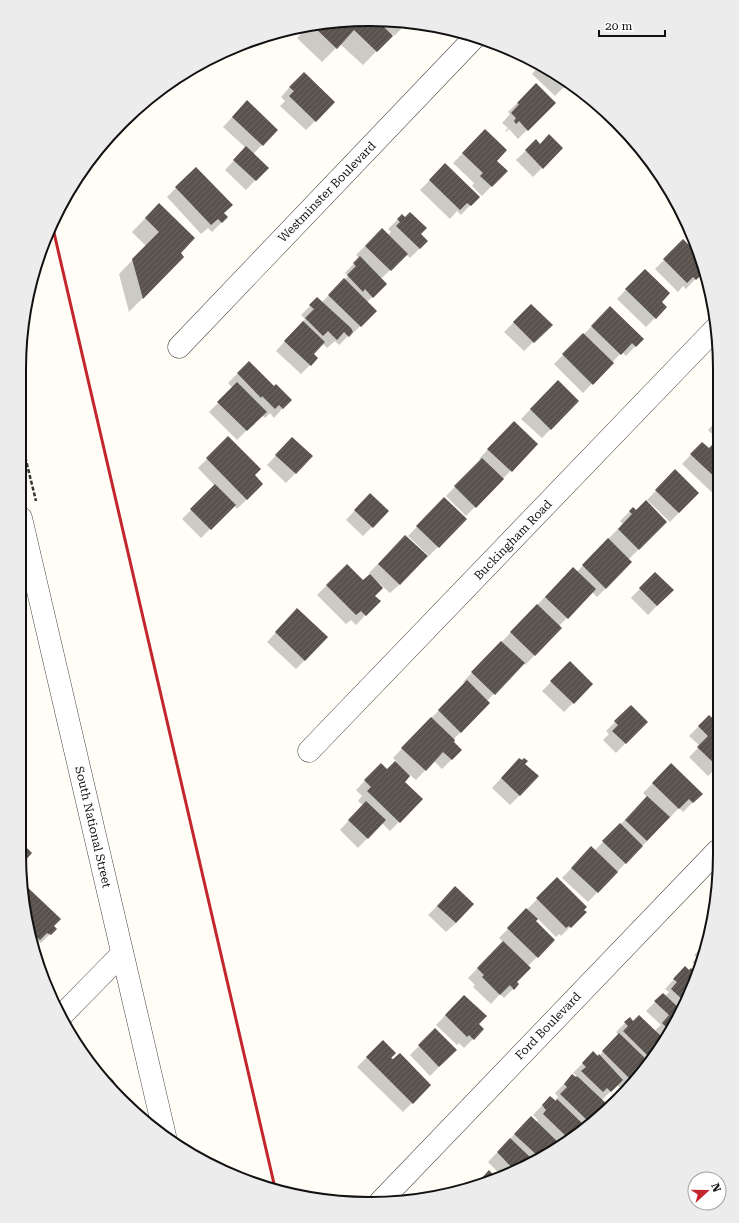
<svg xmlns="http://www.w3.org/2000/svg" width="739" height="1223" font-family="'Roboto Serif',serif">
<style>
.shadow{fill:#0003}
.building{fill:url(#building-hatch)}
.lines{fill:none;stroke-linecap:round;stroke-linejoin:round}
.minor-casing{stroke:#444;stroke-width:23}
.tertiary-casing{stroke:#444;stroke-width:23}
.path{stroke:#333;stroke-width:2.5;stroke-dasharray:4 2;stroke-linecap:butt}
.minor{stroke:#fff;stroke-width:22}
.tertiary{stroke:#fff;stroke-width:22}
.rail{stroke:#c4262e;stroke-width:3}
.labels{text-anchor:middle;stroke-width:4;stroke-linejoin:round;paint-order:stroke}
.street-label{font-size:12px;fill:#111;stroke:#fff}
.rim{fill:none;stroke:#111;stroke-width:2}
</style>
<defs>
<pattern id="building-hatch" width="6" height="6" patternUnits="userSpaceOnUse"><rect width="6" height="6" fill="#5a524d"/><path d="M-1 1l2-2M0 6l6-6M5 7l2-2" fill="none" stroke="#6d6662"/></pattern>
</defs>
<rect width="100%" height="100%" fill="#fffdf5"/>
<g class="shadow">
<path d="M392,20L408,22L394,36L393,34L363,65L340,44L322,62L297,38L310,25L324,22Z"/>
<path d="M540,65L569,82L555,96L532,74Z"/>
<path d="M294,82L315,121L306,130L280,106L285,101L281,97Z"/>
<path d="M536,85L554,103L518,139L509,129L506,132L505,131L508,128L502,123L510,114L508,112Z"/>
<path d="M238,111L277,130L253,154L267,168L246,190L225,170L246,148L223,127Z"/>
<path d="M485,131L496,161L506,171L482,196L472,186L474,183L453,163Z"/>
<path d="M536,141L540,145L562,148L533,177L516,160Z"/>
<path d="M445,165L478,197L461,215L457,211L450,219L420,190Z"/>
<path d="M196,168L223,213L227,217L212,232L208,228L201,234L167,197Z"/>
<path d="M159,204L179,254L183,257L129,312L119,274L146,246L132,232Z"/>
<path d="M402,215L427,241L410,258L406,254L381,279L386,284L367,302L376,311L351,335L350,334L339,345L335,341L327,348L323,344L313,354L317,358L301,374L276,351L305,319L301,315L317,299L321,303L348,276L345,273L359,258L356,255L373,238L388,235L391,232L388,229Z"/>
<path d="M686,226L691,237L683,230Z"/>
<path d="M683,241L697,254H698L704,270L686,289L683,286L678,292L655,269Z"/>
<path d="M645,270L661,302L666,307L646,327L617,299Z"/>
<path d="M531,305L551,325L524,351L504,332Z"/>
<path d="M610,308L642,339L626,356L622,352L583,393L554,364Z"/>
<path d="M249,362L274,387L290,400L274,418L270,413L265,418L262,415L237,440L209,412L233,388L228,383Z"/>
<path d="M558,381L578,401L542,438L521,419Z"/>
<path d="M719,418V499L682,464L702,443L709,449L716,441L711,436L713,435L708,430Z"/>
<path d="M505,431L537,444L466,516L446,496L481,460L479,459Z"/>
<path d="M228,438L253,475L262,484L237,509L234,505L201,538L182,519L215,486L198,468Z"/>
<path d="M283,448L311,457L286,483L267,465Z"/>
<path d="M675,471L698,493L670,522L647,500Z"/>
<path d="M370,494L388,511L363,536L346,520Z"/>
<path d="M444,499L465,519L429,556L408,536Z"/>
<path d="M633,508L636,511L666,522L629,559L606,588L597,597L592,592L559,626L561,628L534,656L525,665L524,663L487,701L489,703L453,740L452,742L461,750L442,769L434,761L416,780L410,775L403,782L421,799L390,831L382,823L358,848L340,830L363,805L358,801L362,796L356,790L381,764L387,771L396,761L393,758L465,683L463,682L564,577L577,572L608,539L623,524L620,521Z"/>
<path d="M396,545L400,584L390,593L379,583L374,596L379,601L356,625L351,620L346,624L317,595L347,565L363,582L371,575L369,573Z"/>
<path d="M655,573L672,590L648,615L631,598Z"/>
<path d="M288,619L305,660L296,669L267,642Z"/>
<path d="M570,663L573,703L564,712L542,691Z"/>
<path d="M631,706L646,722L616,753L603,740L609,734L606,731Z"/>
<path d="M718,710V719L714,715Z"/>
<path d="M709,716L718,725V771L715,769L708,776L689,757L700,746L689,736Z"/>
<path d="M524,764L520,795L510,805L492,788L510,769Z"/>
<path d="M671,765L701,794L683,812L679,808L588,902L562,878L582,857L594,851L620,825L647,797L643,793Z"/>
<path d="M557,879L585,912L561,936L559,934L556,937L537,918L534,921L554,940L528,966L516,982L518,984L504,998L500,994L491,1004L473,987L475,985L468,978L503,942L499,938Z"/>
<path d="M24,886L53,926L50,934L41,943L38,941L34,945Z"/>
<path d="M446,897L456,923L446,932L428,915Z"/>
<path d="M705,944L698,971L694,968L696,966L692,962L697,958L694,955Z"/>
<path d="M691,969L697,975L693,987L662,1041L661,1039L659,1041L661,1043L654,1055L648,1062L646,1060L643,1062L648,1067L624,1091L617,1085L601,1101L608,1107L583,1132H581L579,1130L572,1137L501,1175L488,1162L531,1117L536,1122L538,1120L533,1115L550,1097L554,1101L558,1097L555,1093L572,1076L576,1079L578,1077L573,1073L593,1053L598,1057L619,1035L616,1032L630,1018L633,1022L654,1031L661,1025L646,1011L663,994L665,996L669,992L665,989L676,977Z"/>
<path d="M464,996L478,1024L483,1029L464,1048L459,1043L457,1045L436,1025Z"/>
<path d="M435,1030L456,1050L430,1076L410,1055Z"/>
<path d="M383,1041L390,1058L430,1085L403,1112L357,1067Z"/>
<path d="M489,1172L496,1178L482,1185L474,1187Z"/>
</g>
<g class="building">
<path d="M377,20L393,36L377,52L354,30L337,49L312,25L324,22Z"/>
<path d="M394,20L409,22L404,27L401,23L399,25Z"/>
<path d="M545,68L569,83L565,88Z"/>
<path d="M304,72L335,102L316,122L289,96L294,91L289,87Z"/>
<path d="M536,83L556,103L528,131L519,121L516,124L514,121L516,118L511,113L519,104L517,103Z"/>
<path d="M247,100L278,130L263,146L232,117Z"/>
<path d="M485,129L507,150L497,161L508,171L492,187L480,176L483,173L462,153Z"/>
<path d="M549,134L563,148L543,169L525,150L536,139L540,144Z"/>
<path d="M246,146L269,168L256,181L233,160Z"/>
<path d="M445,163L480,197L471,206L467,203L460,210L429,180Z"/>
<path d="M196,167L233,205L224,213L228,217L222,223L218,219L211,225L175,187Z"/>
<path d="M159,203L195,238L181,253L184,257L143,299L132,259L159,232L145,218Z"/>
<path d="M410,212L427,228L421,234L428,241L420,249L396,226L400,222L397,219L402,214L405,217Z"/>
<path d="M382,228L408,254L391,271L365,246Z"/>
<path d="M683,239L698,254L705,271L696,280L693,277L687,283L663,259Z"/>
<path d="M360,256L387,284L373,298L365,289L363,292L347,275L356,266L353,263Z"/>
<path d="M645,269L670,293L662,302L667,307L656,319L625,289Z"/>
<path d="M344,278L377,311L361,327L328,295Z"/>
<path d="M317,297L351,328L353,332L349,337L344,332L337,340L328,331L323,336L305,318L314,309L309,305Z"/>
<path d="M531,304L553,325L534,343L513,322Z"/>
<path d="M610,306L644,339L636,347L632,343L621,355L591,326Z"/>
<path d="M303,321L325,342L314,354L318,358L311,366L284,341Z"/>
<path d="M583,333L614,363L593,385L562,354Z"/>
<path d="M249,361L274,386L276,384L292,400L283,409L279,405L275,409L262,396L261,398L237,373Z"/>
<path d="M558,380L579,401L551,430L530,409Z"/>
<path d="M237,382L267,412L247,431L217,402Z"/>
<path d="M514,421L538,444L512,472L487,449Z"/>
<path d="M228,436L261,469L255,475L263,484L247,500L206,458Z"/>
<path d="M292,437L313,456L296,474L275,455Z"/>
<path d="M717,440L719,442V481L690,454L702,442L709,448Z"/>
<path d="M482,458L504,479L476,508L454,486Z"/>
<path d="M675,469L699,493L679,513L655,490Z"/>
<path d="M215,484L236,505L211,530L190,509Z"/>
<path d="M370,493L389,511L373,528L354,510Z"/>
<path d="M444,497L467,519L439,548L416,526Z"/>
<path d="M646,500L667,522L639,550L618,529L632,514L629,511L633,507L636,510Z"/>
<path d="M405,535L428,556L400,585L378,564Z"/>
<path d="M608,538L632,562L606,589L582,565Z"/>
<path d="M347,564L363,580L370,574L383,588L375,596L381,601L366,616L361,611L356,615L326,585Z"/>
<path d="M573,567L596,589L568,619L545,597Z"/>
<path d="M655,572L674,590L657,606L639,588Z"/>
<path d="M537,604L562,628L535,656L510,632Z"/>
<path d="M297,608L328,637L305,661L275,632Z"/>
<path d="M501,641L525,663L495,695L471,672Z"/>
<path d="M570,661L593,684L574,704L550,681Z"/>
<path d="M467,680L490,703L461,733L438,710Z"/>
<path d="M631,705L648,722L626,744L612,731L618,725L614,721Z"/>
<path d="M709,715L718,723V767L697,747L708,736L698,726Z"/>
<path d="M431,717L455,740L454,742L462,750L452,760L443,752L426,771L401,748Z"/>
<path d="M519,758L522,760L524,758L528,761L525,764L539,776L520,796L501,778Z"/>
<path d="M395,761L410,776L405,782L423,799L400,823L367,791L371,787L364,780L381,763L387,769Z"/>
<path d="M671,763L703,794L693,803L689,799L679,809L652,783Z"/>
<path d="M647,796L670,817L647,841L625,820Z"/>
<path d="M366,801L386,820L368,839L348,820Z"/>
<path d="M620,823L643,846L626,864L602,841Z"/>
<path d="M19,840L32,853L21,865L19,854Z"/>
<path d="M591,846L618,872L598,893L571,868Z"/>
<path d="M557,877L587,907L584,910L587,912L571,928L569,926L566,928L536,898Z"/>
<path d="M24,884L61,919L54,926L57,929L51,935L47,933L40,940L32,933Z"/>
<path d="M455,886L474,904L456,923L437,906Z"/>
<path d="M526,908L538,919L536,921L555,940L538,958L507,928Z"/>
<path d="M503,941L531,968L517,982L519,984L514,990L510,985L500,995L482,977L484,975L477,968Z"/>
<path d="M685,966L689,970L691,968L697,974L693,987L685,1002L671,989L677,982L673,979Z"/>
<path d="M663,993L681,1010L669,1030L662,1023L669,1015L654,1001Z"/>
<path d="M464,995L487,1016L479,1024L484,1029L474,1040L469,1035L467,1037L445,1015Z"/>
<path d="M639,1015L663,1038L660,1041L662,1042L656,1052L653,1049L647,1055L623,1031L628,1026L624,1022L630,1017L633,1021Z"/>
<path d="M435,1028L457,1050L439,1067L418,1045Z"/>
<path d="M619,1033L647,1060L645,1062L648,1067L633,1082L602,1051Z"/>
<path d="M383,1040L396,1053L391,1058L393,1059L400,1053L431,1085L413,1104L366,1057Z"/>
<path d="M593,1051L598,1056L599,1054L623,1080L611,1092L607,1088L603,1092L581,1071L586,1067L582,1063Z"/>
<path d="M95,1064L114,1081L110,1085L92,1067Z"/>
<path d="M572,1074L576,1077L577,1076L609,1106L591,1124L560,1094L567,1087L564,1084Z"/>
<path d="M550,1096L556,1101L557,1099L585,1126L575,1136L569,1139L543,1114L546,1110L542,1105Z"/>
<path d="M531,1116L560,1144L538,1156L514,1134Z"/>
<path d="M510,1138L532,1159L513,1169L497,1152Z"/>
<path d="M489,1170L496,1178L486,1184L481,1179Z"/>
</g>
<g class="lines">
<g class="minor-casing">
<g id="minor">
<path d="M179,347L475,37"/>
<path d="M309,751L716,328"/>
<path d="M63,1014L122,954"/>
<path d="M380,1202L717,851"/>
</g>
</g>
<g class="tertiary-casing">
<path id="tertiary" d="M21,518L165,1136"/>
</g>
<path class="path" d="M21,440L36,501"/>
<use href="#minor" class="minor"/>
<use href="#tertiary" class="tertiary"/>
<path class="rail" d="M52,224L275,1188"/>
</g>
<g class="labels">
<g class="street-label">
<text transform="translate(327 192) rotate(-46)" y="4">Westminster Boulevard</text>
<text transform="translate(513 540) rotate(-46)" y="4">Buckingham Road</text>
<text transform="translate(93 827) rotate(77)" y="4">South National Street</text>
<text transform="translate(548 1026) rotate(-46)" y="4">Ford Boulevard</text>
</g>
</g>
<path d="M0 0H739V1223H0ZM369 26H370A343 343 0 0 1 713 369V854A343 343 0 0 1 370 1197H369A343 343 0 0 1 26 854V369A343 343 0 0 1 369 26Z" fill="#ececec" fill-rule="evenodd"/>
<path class="rim" d="M369 26H370A343 343 0 0 1 713 369V854A343 343 0 0 1 370 1197H369A343 343 0 0 1 26 854V369A343 343 0 0 1 369 26Z"/>
<g transform="translate(707 1191) rotate(69)"><circle r="19" fill="#ffffff" stroke="#a0a0a0"/>
<path d="M0-3L7 15L0 10L-7 15Z" fill="#c4262e"/>
<text y="-6" font-size="11" font-weight="bold" text-anchor="middle" fill="#111111">N</text>
</g>
<path d="M599 30v6h66v-6" fill="none" stroke="#111111" stroke-width="2"/>
<text x="605" y="30" font-size="12" fill="#111111" stroke="#ffffff" stroke-width="3" paint-order="stroke">20 m</text>
</svg>
